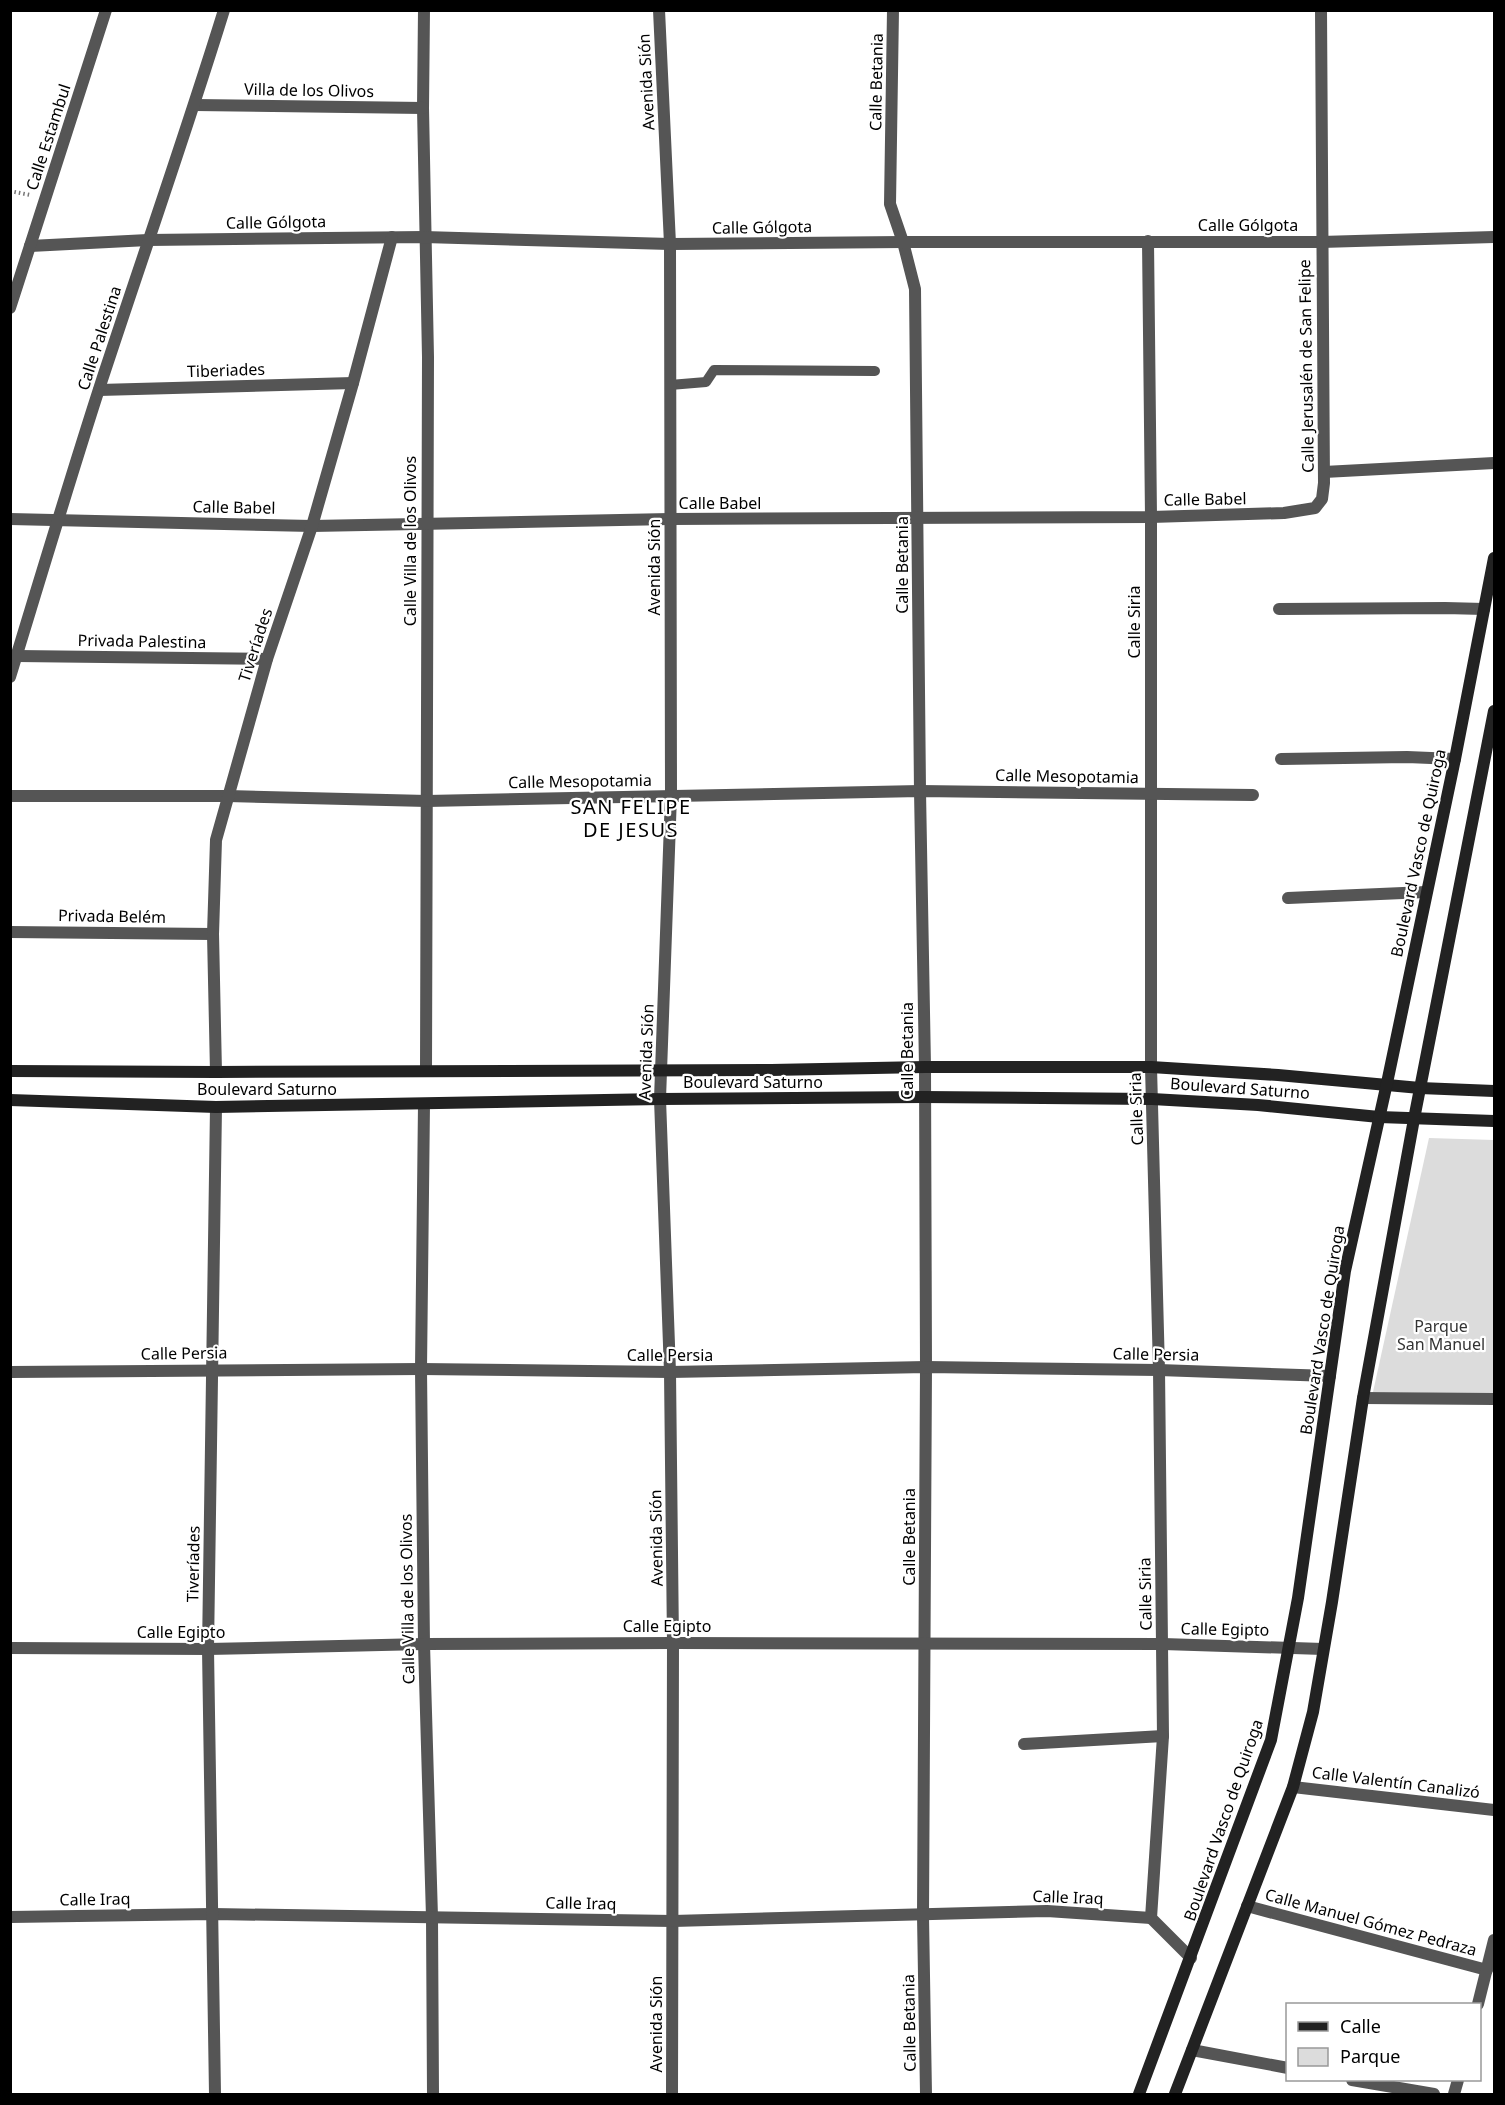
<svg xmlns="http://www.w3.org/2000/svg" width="1505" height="2105" font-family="'Noto Sans',sans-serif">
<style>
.green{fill:#dcdcdc}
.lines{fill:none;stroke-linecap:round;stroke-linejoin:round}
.path{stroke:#777;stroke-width:4;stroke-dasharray:1.5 3;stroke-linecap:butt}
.lane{stroke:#555;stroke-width:10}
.street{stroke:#555;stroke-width:12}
.secondary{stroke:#222;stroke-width:12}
.labels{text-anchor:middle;stroke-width:4.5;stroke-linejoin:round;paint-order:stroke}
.street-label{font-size:16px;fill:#000;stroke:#fff}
.park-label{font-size:16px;fill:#333;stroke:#fff}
.quarter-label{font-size:20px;letter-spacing:1.5px;fill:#000;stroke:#fff}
</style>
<rect width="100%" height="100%" fill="#fff"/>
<path class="green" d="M1429,1138L1494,1140V1394L1373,1392Z"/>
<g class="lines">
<path class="path" d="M10,191L30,195"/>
<path class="lane" d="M670,385L706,382L714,370L875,371"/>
<g class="street">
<path d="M424,10L423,108L428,357L426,1071"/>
<path d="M659,10L670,244L671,795L660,1099L670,1372L673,1643L672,2094"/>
<path d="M893,10L890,204L903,242L915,289L920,791L925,1067L926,1367L923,1916L926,2094"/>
<path d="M195,105L423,108"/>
<path d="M1148,241L1151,517V1067L1159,1370L1163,1736L1151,1918L1191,1958"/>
<path d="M30,246L148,240L424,237L670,244L903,242H1321L1494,237"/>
<path d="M10,308L106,10"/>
<path d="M99,390L353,383"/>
<path d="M1324,472L1494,463"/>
<path d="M10,519L312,526L670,519L1151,517L1284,513L1315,508L1322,499L1324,483L1321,10"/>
<path d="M1279,609L1445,608L1484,609"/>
<path d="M17,656L267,659"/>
<path d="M10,677C40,579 69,482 100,386C141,261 185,136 224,10"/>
<path d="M1281,759L1407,757L1455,759"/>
<path d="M10,796H228L427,801L920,791L1253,795"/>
<path d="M1288,898L1426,892"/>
<path d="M10,932L213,934"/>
<path d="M216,1072L213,934L216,840L267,659L312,526L353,383L392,237"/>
<path d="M424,1104L421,1369L424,1644L432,1917L433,2094"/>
<path d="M10,1372L421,1369L670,1372L926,1367L1159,1370L1330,1376"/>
<path d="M1363,1398L1494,1399"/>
<path d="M10,1648L208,1649L424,1644L673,1643L1163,1644L1323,1649"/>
<path d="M1024,1744L1163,1736"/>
<path d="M1293,1787L1494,1810"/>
<path d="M1247,1906L1487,1970"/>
<path d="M10,1917L213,1914L673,1921L1047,1911L1151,1918"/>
<path d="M1478,2004L1494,1940"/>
<path d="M1192,2050L1288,2068"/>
<path d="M1352,2080L1434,2094"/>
<path d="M215,2094L208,1649L216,1107"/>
<path d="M1454,2094L1458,2080"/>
</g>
<g class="secondary">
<path d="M10,1071L216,1072L771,1070L925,1067H1151L1278,1075L1420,1088L1494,1091"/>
<path d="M10,1100L216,1107L660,1099L923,1097L1152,1099L1258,1105L1379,1117L1494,1121"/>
<path d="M1139,2094L1271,1740L1298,1598L1345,1271L1387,1083L1455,759L1494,558"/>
<path d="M1175,2094L1293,1787L1313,1712L1332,1602L1363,1398L1414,1119L1494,711"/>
</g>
</g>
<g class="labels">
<g class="street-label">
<text transform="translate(646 82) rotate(-93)" y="6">Avenida Sión</text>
<text transform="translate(876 82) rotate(-89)" y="6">Calle Betania</text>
<text transform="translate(309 90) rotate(1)" y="6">Villa de los Olivos</text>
<text transform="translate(48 137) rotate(-72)" y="6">Calle Estambul</text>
<text transform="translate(276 222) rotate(-1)" y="6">Calle Gólgota</text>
<text x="1248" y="231">Calle Gólgota</text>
<text transform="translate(762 227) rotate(-1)" y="6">Calle Gólgota</text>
<text transform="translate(99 338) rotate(-72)" y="6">Calle Palestina</text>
<text transform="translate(1306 366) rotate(-91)" y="6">Calle Jerusalén de San Felipe</text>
<text transform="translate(226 370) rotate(-2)" y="6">Tiberiades</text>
<text transform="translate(1205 499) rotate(-1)" y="6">Calle Babel</text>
<text x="720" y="509">Calle Babel</text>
<text transform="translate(234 507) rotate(1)" y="6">Calle Babel</text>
<text transform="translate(410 541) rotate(-90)" y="6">Calle Villa de los Olivos</text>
<text transform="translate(902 565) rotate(-90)" y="6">Calle Betania</text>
<text transform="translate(654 567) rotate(-90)" y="6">Avenida Sión</text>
<text transform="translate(1134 622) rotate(-90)" y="6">Calle Siria</text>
<text transform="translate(142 641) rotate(1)" y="6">Privada Palestina</text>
<text transform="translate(255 645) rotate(-72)" y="6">Tiveríades</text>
<text transform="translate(1067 776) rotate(1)" y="6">Calle Mesopotamia</text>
<text transform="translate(580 781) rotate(-1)" y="6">Calle Mesopotamia</text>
<text transform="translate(1418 853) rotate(-78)" y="6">Boulevard Vasco de Quiroga</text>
<text transform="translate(112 916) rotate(1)" y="6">Privada Belém</text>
<text transform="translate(907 1051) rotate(-90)" y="6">Calle Betania</text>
<text transform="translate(646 1052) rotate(-88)" y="6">Avenida Sión</text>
<text x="753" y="1088">Boulevard Saturno</text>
<text transform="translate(1240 1088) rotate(4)" y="6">Boulevard Saturno</text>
<text x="267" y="1095">Boulevard Saturno</text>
<text transform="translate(1136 1109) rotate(-92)" y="6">Calle Siria</text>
<text transform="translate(1322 1330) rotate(-81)" y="6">Boulevard Vasco de Quiroga</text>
<text transform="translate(184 1353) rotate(-1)" y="6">Calle Persia</text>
<text transform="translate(1156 1354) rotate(1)" y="6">Calle Persia</text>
<text x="670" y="1361">Calle Persia</text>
<text transform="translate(909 1537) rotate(-90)" y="6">Calle Betania</text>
<text transform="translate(656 1538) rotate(-91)" y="6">Avenida Sión</text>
<text transform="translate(193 1564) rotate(-89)" y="6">Tiveríades</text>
<text transform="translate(1145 1594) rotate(-91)" y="6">Calle Siria</text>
<text transform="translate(407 1599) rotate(-91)" y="6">Calle Villa de los Olivos</text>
<text x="667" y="1632">Calle Egipto</text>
<text transform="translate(1225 1629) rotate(1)" y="6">Calle Egipto</text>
<text x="181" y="1638">Calle Egipto</text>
<text transform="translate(1396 1782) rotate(7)" y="6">Calle Valentín Canalizó</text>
<text transform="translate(1223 1820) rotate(-71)" y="6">Boulevard Vasco de Quiroga</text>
<text transform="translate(1068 1897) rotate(2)" y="6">Calle Iraq</text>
<text transform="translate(95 1899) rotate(-1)" y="6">Calle Iraq</text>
<text transform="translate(581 1903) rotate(1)" y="6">Calle Iraq</text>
<text transform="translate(1371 1922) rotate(15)" y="6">Calle Manuel Gómez Pedraza</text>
<text transform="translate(909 2023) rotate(-91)" y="6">Calle Betania</text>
<text transform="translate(656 2024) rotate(-90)" y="6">Avenida Sión</text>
</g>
<g class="park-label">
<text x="1441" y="1332">Parque<tspan x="1441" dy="18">San Manuel</tspan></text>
</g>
<g class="quarter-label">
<text x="631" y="814">SAN FELIPE<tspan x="631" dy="23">DE JESUS</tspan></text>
</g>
</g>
<rect width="1505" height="2105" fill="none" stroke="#000000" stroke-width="24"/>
<rect x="1286" y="2003" width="195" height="78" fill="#ffffff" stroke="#999999" stroke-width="1.5"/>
<rect x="1298" y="2022" width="30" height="9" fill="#222222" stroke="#999999" stroke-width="1.5"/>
<text x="1340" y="2033" font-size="18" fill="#000000">Calle</text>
<rect x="1298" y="2048" width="30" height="18" fill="#dcdcdc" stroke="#999999" stroke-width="1.5"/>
<text x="1340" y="2063" font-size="18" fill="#000000">Parque</text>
</svg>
